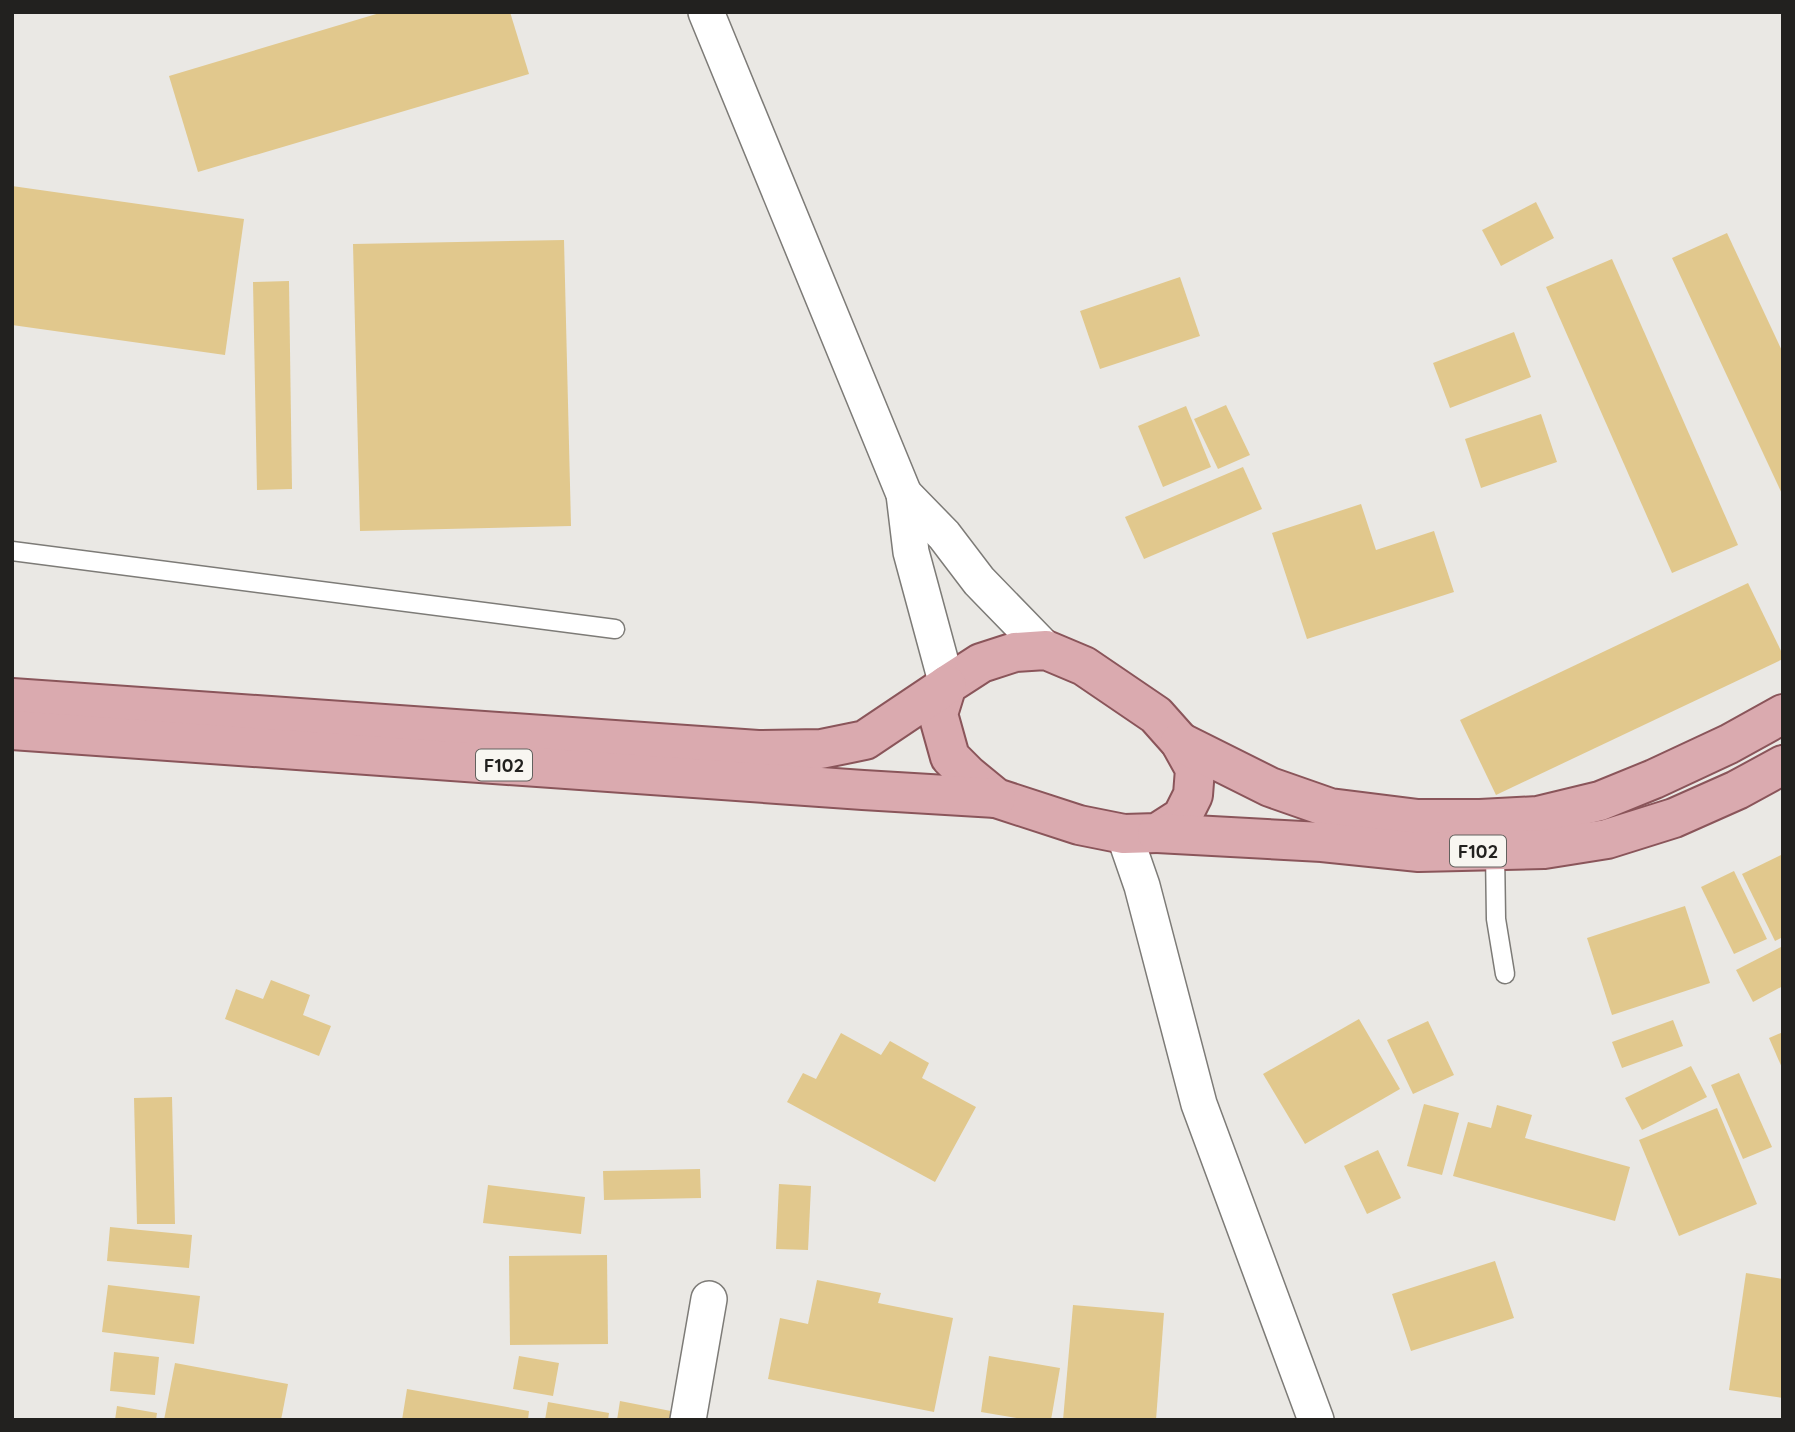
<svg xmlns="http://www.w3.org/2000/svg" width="1795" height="1432" font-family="Quicksand,sans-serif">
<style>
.building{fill:#e1c88d}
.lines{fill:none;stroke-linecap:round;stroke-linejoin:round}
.lane-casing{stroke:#7d7b77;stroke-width:21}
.street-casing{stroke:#7d7b77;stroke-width:38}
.primary-casing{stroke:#8a555a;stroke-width:42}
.lane{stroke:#fff;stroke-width:18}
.street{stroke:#fff;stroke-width:35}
.primary{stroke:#daaaaf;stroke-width:38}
.labels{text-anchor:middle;stroke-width:7;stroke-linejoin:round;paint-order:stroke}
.shield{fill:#f8f6f1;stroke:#62615e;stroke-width:2}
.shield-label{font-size:19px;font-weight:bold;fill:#22211f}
</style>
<rect width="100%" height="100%" fill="#eae8e4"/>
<g class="building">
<path d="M383,12H510L529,74L198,172L169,76Z"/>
<path d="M12,186L244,219L225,355L12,325Z"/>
<path d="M1536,202L1554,238L1501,266L1482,230Z"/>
<path d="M1727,233L1783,353V496L1672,258Z"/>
<path d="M564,240L571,526L360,531L353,244Z"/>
<path d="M1612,259L1738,545L1672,573L1546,287Z"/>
<path d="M1180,277L1200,336L1100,369L1080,311Z"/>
<path d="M289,281L292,489L257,490L253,282Z"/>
<path d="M1514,332L1531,377L1450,408L1433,363Z"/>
<path d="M1226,405L1250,455L1218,469L1194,419Z"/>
<path d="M1186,406L1211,467L1163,487L1138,426Z"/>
<path d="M1541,414L1557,462L1481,488L1465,439Z"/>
<path d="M1243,467L1262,509L1144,559L1125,517Z"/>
<path d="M1361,504L1376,550L1434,531L1454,592L1307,639L1272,533Z"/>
<path d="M1748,583L1783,655V659L1496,795L1460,720Z"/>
<path d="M1783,854V937L1775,941L1742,874Z"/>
<path d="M1734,871L1767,939L1734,954L1701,887Z"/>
<path d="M1685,906L1710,983L1612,1015L1587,938Z"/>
<path d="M1783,946V986L1753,1002L1736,970Z"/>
<path d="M271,980L310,995L303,1015L331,1026L319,1056L225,1019L236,989L263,999Z"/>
<path d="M1359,1019L1400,1089L1305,1144L1263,1074Z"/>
<path d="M1673,1020L1683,1046L1622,1068L1612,1042Z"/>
<path d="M1428,1021L1454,1075L1413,1094L1387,1040Z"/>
<path d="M1783,1032V1070L1769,1038Z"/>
<path d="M841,1033L881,1055L890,1041L929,1063L922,1078L976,1107L935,1182L787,1102L803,1073L816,1079Z"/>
<path d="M1691,1066L1707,1097L1642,1130L1625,1098Z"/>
<path d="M1739,1073L1772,1147L1743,1159L1711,1085Z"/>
<path d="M172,1097L175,1224H137L134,1098Z"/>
<path d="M1424,1104L1459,1113L1442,1175L1407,1166Z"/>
<path d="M1497,1105L1532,1115L1525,1138L1630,1167L1615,1221L1453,1176L1468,1122L1491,1128Z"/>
<path d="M1717,1108L1757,1204L1679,1236L1639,1140Z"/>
<path d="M1378,1150L1401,1198L1367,1214L1344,1166Z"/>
<path d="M700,1169L701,1198L604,1200L603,1171Z"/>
<path d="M779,1184L811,1186L808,1250L776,1249Z"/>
<path d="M488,1185L585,1197L581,1234L483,1223Z"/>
<path d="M110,1227L192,1235L189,1268L107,1261Z"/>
<path d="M607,1255L608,1344L510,1345L509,1256Z"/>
<path d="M1495,1261L1514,1318L1411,1351L1392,1294Z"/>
<path d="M1746,1273L1783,1279V1398L1729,1390Z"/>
<path d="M817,1280L881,1293L878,1303L953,1318L934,1412L768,1379L780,1318L808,1324Z"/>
<path d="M108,1285L200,1296L194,1344L102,1332Z"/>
<path d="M1073,1305L1164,1313L1156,1420H1063Z"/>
<path d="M114,1352L159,1357L155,1395L110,1391Z"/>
<path d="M519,1356L559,1363L553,1396L513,1389Z"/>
<path d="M989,1356L1060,1368L1051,1420H1028L981,1412Z"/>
<path d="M175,1363L288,1384L281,1420H164Z"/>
<path d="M407,1389L529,1411L528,1420H402Z"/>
<path d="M620,1401L681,1413L680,1420H617Z"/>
<path d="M548,1402L609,1413L608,1420H545Z"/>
<path d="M117,1406L157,1413L156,1420H115Z"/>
</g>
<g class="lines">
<g class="lane-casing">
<g id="lane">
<path d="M12,551L615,629"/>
<path d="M1495,851L1496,919L1505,974"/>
</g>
</g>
<g class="street-casing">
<g id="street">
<path d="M706,12L904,494L911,552L947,685"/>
<path d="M904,494L944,535L979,581L1046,650"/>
<path d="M1124,834L1142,886L1199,1104L1316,1420"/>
<path d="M688,1420L709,1299"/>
</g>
</g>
<g class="primary-casing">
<g id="primary">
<path d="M1046,650L1084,666L1156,715L1180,742L1195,769L1193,795L1182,817L1157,833L1124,834L1079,825L996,798L968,775L950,757L938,714L947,685L981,663L1015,652Z"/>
<path d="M12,698L758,750L821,749L865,740L947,685"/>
<path d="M12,730L863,790L996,798"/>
<path d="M1180,742L1270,787L1330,808L1418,819H1480L1538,816L1600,801L1654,779L1729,744L1783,714"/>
<path d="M1157,833L1322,842L1419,852L1544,849L1607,839L1674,818L1737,790L1783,765"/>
</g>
</g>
<use href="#lane" class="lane"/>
<use href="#street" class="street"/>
<use href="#primary" class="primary"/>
</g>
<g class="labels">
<g class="shield">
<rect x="476" y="749.5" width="56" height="31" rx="5"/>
<rect x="1450" y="835.5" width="56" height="31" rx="5"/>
</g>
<g class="shield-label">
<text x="504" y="772">F102</text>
<text x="1478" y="858">F102</text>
</g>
</g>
<rect width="1795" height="1432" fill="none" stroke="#22211f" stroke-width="28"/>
</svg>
